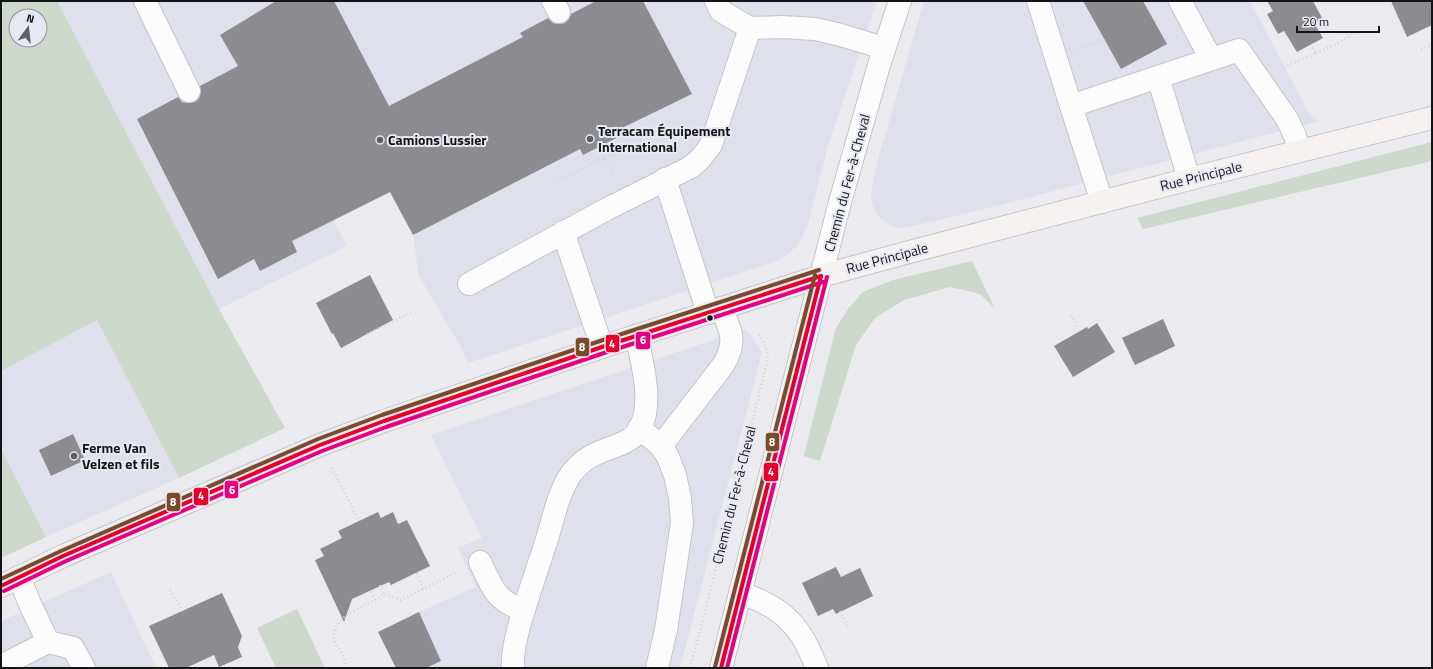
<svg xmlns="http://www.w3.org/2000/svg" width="1433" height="669" font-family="'Titillium Web',sans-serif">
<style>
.built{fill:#dfe0ec}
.green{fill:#ced8cd;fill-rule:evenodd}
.building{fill:#8c8c90}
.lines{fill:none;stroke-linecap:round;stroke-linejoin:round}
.minor-casing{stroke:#c4c4c8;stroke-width:24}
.major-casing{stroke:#c4c4c6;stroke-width:24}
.path{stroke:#d3d3d5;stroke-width:2.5;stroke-dasharray:1 3;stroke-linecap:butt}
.minor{stroke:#fcfcfd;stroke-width:22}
.major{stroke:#f6f2f2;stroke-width:22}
.bus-1-casing{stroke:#e7e8f2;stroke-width:7}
.bus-2-casing{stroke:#e7e8f2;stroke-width:7}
.bus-3-casing{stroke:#e7e8f2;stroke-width:7}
.bus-1{stroke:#e4002b;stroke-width:4}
.bus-2{stroke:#e5007d;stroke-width:4}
.bus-3{stroke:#7a4b2a;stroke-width:4}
.poi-dot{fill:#5f5f63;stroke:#e7e8f2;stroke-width:1.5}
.bus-dot{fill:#141417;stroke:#e7e8f2;stroke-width:1.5}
.labels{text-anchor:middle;stroke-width:4;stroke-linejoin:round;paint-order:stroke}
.poi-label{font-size:14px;font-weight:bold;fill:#141417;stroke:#e7e8f2;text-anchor:start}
.street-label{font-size:14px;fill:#141417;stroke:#e7e8f2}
.line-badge{stroke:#e7e8f2;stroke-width:1.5}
.badge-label{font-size:11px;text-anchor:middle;font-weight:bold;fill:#fff}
</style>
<rect width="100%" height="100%" fill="#eaeaef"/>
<g class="built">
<path d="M57,1H877L828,146L809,221L802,237L796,247L788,254L777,261L468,363L461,347L419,276L413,235L390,192L333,221L347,246L219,309Z"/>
<path d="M924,1H1250L1306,108L1311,115L1319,121L992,207L913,226L901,228L890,225L880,218L874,209L871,198L873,181L879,156Z"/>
<path d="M97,319L179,478L46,537L1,449V371Z"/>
<path d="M746,329L762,352L680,668H396L378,632L419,612L476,587L458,548L482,538L431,435Z"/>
<path d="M111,572L156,668H1V621Z"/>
</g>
<g class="green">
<path d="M1,1H57L219,309L285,428L179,478L97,320L1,371ZM16,16H40V40H16Z"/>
<path d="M1432,142V161L1143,229L1137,218Z"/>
<path d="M972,261L995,309L980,294L950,287L904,300L875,318L856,345L820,461L804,456L836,328L848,309L863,292L893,280Z"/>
<path d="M1,449L46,537L1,558Z"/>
<path d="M297,609L325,668H276L257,628Z"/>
</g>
<g class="building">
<path d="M276,1H334L389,106L523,37L520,33L548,18L553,23L558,24L565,23L569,19L571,14L596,1H643L692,94L624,127L626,133L599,147L583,155L580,149L413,235L390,192L292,241L297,252L260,271L254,259L218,279L137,119L178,97L182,102L188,103L195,102L199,98L201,92L200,86L238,66L220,35Z"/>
<path d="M1083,1H1143L1167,44L1121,69Z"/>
<path d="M1267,1H1313L1322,18L1314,23L1323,38L1297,52L1284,31L1278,34L1267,14L1273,11Z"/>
<path d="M1391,1H1432V25L1407,37Z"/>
<path d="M370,275L393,320L341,348L333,333L332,334L316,303Z"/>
<path d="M1163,319L1175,346L1135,365L1122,338Z"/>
<path d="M1097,323L1115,352L1073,377L1054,346L1087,327L1088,329Z"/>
<path d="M73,434L85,460L51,476L39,450Z"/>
<path d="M378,512L381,518L393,512L398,524L407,520L430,566L391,585L389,582L352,599L344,622L315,560L324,556L320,549L342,538L338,531Z"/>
<path d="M836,567L841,577L860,568L873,596L836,614L833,609L818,616L802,583Z"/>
<path d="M222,593L242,636L238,647L242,657L219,667L214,655L186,668H169L149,626Z"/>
<path d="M419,612L441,661L426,668H396L378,632Z"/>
</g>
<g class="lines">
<g class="minor-casing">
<g id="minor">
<path d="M145,1L189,91"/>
<path d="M553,1L559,12"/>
<path d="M716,1L721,11L750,28L783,27L815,29L837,34L884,48"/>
<path d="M1038,1L1071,106"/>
<path d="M1180,1L1211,59"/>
<path d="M1158,77L1189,179"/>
<path d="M665,179L708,313"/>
<path d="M1102,202L1071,106L1239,50L1287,119L1295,136L1299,151"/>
<path d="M563,232L602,347"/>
<path d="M469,284L607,209L691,167L700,159L711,145L750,28"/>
<path d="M639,428L661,446L668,457L675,475L680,498L682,523L666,630L657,668"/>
<path d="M661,446L724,364C737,340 731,331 721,308"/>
<path d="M480,562C492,587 495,601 524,610"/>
<path d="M740,593C768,602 789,614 804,640C809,648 813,659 817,668"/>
<path d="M48,642L73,648L84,668"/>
<path d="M1,666L48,642L30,604L19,577"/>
<path d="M513,668C512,653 516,638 520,623C528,595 538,567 547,539C553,519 559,491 571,474C587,453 603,452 625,442C660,426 643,364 636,336"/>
<path d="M721,668L840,202L879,65L900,1"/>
</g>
</g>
<g class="major-casing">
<path id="major" d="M1,586L63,556L320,445L384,421L602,347L821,276L913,251L1205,175L1432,118"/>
</g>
<g class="path">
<path d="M1078,49L1105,40"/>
<path d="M1421,49L1432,45"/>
<path d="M1316,53L1334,45L1358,31"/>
<path d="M1284,67L1316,53L1310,45"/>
<path d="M599,147L604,158L667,128"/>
<path d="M551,184L604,158L616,177"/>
<path d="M1071,315L1077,326"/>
<path d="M367,334L414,311"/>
<path d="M79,463L80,467L104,456"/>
<path d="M332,468L359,521"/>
<path d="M417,573L423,589"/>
<path d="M380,585L384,594"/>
<path d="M170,590L183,611"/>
<path d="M375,600L384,594L401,600L458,572"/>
<path d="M840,611L848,627"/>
<path d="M346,668C345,664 344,659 343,656C341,651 337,647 335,642C328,619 360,608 375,600L371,590"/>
<path d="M690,668L728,523L767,361C769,350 764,342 758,333"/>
</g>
<use href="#minor" class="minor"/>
<use href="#major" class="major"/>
<g class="bus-1-casing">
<g id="bus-1">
<path d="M1,586L63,556L320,445L384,421L602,347L821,276"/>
<path d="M721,668L821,276"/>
</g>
</g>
<g class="bus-2-casing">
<g id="bus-2">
<path d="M4,591L66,561L322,451L386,427L604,353L823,282"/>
<path d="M727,668L827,277"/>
</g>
</g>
<g class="bus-3-casing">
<g id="bus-3">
<path d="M1,579L61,551L318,439L382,415L600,341L819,270"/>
<path d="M715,667L815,275"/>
</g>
</g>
<use href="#bus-1" class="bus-1"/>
<use href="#bus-2" class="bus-2"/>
<use href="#bus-3" class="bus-3"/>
</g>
<g class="poi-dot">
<circle cx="590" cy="139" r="4"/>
<circle cx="380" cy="140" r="4"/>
<circle cx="74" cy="456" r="4"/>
</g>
<circle class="bus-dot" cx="710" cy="318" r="3.5"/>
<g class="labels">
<g class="poi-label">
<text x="598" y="136">Terracam Équipement<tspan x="598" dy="16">International</tspan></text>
<text x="388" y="145">Camions Lussier</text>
<text x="82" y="453">Ferme Van<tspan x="82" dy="16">Velzen et fils</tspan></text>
</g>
<g class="street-label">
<text transform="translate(1201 176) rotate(-14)" y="5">Rue Principale</text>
<text transform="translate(847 183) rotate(-75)" y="5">Chemin du Fer-à-Cheval</text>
<text transform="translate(887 258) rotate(-15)" y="5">Rue Principale</text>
<text transform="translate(734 495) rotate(-76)" y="5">Chemin du Fer-à-Cheval</text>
</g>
</g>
<g class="line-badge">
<rect x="635" y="331" width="16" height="19" rx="4" fill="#e5007d"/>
<rect x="605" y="334" width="15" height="19" rx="4" fill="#e4002b"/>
<rect x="575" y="337" width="15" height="20" rx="4" fill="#7a4b2a"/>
<rect x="765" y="432" width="15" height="20" rx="4" fill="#7a4b2a"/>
<rect x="763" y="462" width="16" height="20" rx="4" fill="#e4002b"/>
<rect x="224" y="480" width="15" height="19" rx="4" fill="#e5007d"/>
<rect x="193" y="487" width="16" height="19" rx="4" fill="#e4002b"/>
<rect x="166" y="492" width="15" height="20" rx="4" fill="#7a4b2a"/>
</g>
<g class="badge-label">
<text x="643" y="344">6</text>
<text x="612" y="348">4</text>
<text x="582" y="351">8</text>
<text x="772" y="446">8</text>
<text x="771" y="476">4</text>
<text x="232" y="494">6</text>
<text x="201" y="500">4</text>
<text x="173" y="506">8</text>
</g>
<rect width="1433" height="669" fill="none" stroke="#141417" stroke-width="4"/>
<g transform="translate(28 28) rotate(15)"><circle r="19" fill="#e7e8f2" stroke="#93939a"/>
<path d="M0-3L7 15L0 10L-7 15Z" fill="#5f5f63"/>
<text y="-6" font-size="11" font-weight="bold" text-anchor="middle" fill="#141417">N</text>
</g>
<path d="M1297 26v6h82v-6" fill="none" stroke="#141417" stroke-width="2"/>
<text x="1303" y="26" font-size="12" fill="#141417" stroke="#e7e8f2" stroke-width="3" paint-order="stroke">20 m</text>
</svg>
